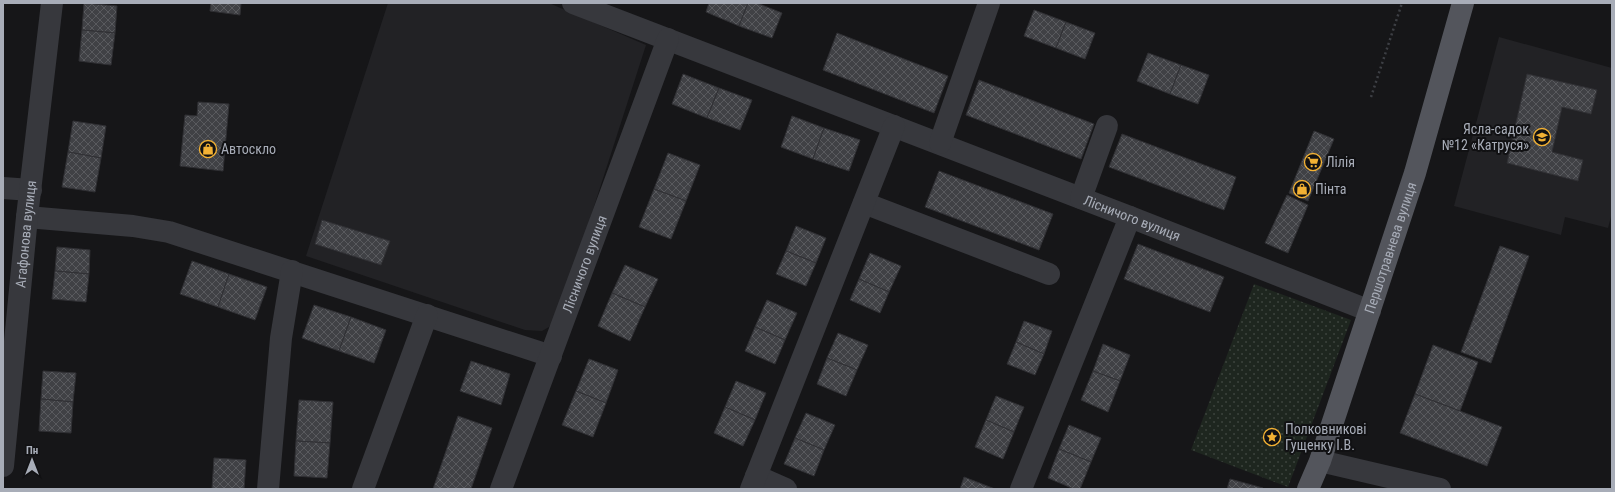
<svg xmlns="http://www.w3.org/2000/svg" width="1615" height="492" font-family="'Roboto Condensed',sans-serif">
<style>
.built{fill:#222225}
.grass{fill:url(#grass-dots)}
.building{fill:url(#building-cross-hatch);stroke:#303034}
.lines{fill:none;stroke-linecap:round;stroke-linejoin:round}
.path{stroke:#3d3f44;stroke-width:2.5;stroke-dasharray:2 3;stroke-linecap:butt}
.minor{stroke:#37383d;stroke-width:22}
.major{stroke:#53555c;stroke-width:22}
.labels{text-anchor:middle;stroke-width:4;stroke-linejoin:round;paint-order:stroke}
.poi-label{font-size:14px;fill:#a8adb8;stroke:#111113;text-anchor:start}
.street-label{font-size:14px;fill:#a8adb8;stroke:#111113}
</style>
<defs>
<pattern id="grass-dots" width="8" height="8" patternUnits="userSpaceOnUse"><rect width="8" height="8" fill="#1e261f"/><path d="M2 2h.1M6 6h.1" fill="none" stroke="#3c433d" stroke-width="1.8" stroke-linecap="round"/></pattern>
<pattern id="building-cross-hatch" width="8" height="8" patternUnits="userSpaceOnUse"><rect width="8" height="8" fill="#404145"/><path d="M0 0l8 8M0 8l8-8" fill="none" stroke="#595a5e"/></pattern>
</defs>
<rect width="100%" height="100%" fill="#161618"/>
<g class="built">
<path d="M388,3H549L646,45L559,315L549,327L542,331L525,330L306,256Z"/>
<path d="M1499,37L1612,68V213L1608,228L1565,217L1561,235L1454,206Z"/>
</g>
<path class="grass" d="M1254,284L1351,320L1288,487L1191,450Z"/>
<g class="building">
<path d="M84,3L117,6L115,33L82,30Z"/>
<path d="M211,3H241L240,15L210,11Z"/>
<path d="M709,3H748L739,26L706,12Z"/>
<path d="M748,3H757L782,13L772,38L739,26Z"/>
<path d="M1034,10L1066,22L1056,48L1024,36Z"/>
<path d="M1066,22L1095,33L1085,59L1056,48Z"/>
<path d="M82,30L115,33L111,65L79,61Z"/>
<path d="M837,33L948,76L934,113L823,70Z"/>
<path d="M1148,53L1181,65L1170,94L1137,81Z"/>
<path d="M1181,65L1209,75L1198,104L1170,94Z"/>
<path d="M683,74L719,88L707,118L672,104Z"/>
<path d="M1527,74L1597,90L1591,114L1562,107L1552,152L1583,160L1578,181L1507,163Z"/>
<path d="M979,80L1094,124L1081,159L966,115Z"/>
<path d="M719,88L752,100L740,130L707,118Z"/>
<path d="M198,102L229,104L223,171L180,166L185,115L197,116Z"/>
<path d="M792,116L824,128L813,159L781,147Z"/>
<path d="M73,121L106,126L101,158L68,152Z"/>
<path d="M824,128L860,140L849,171L813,159Z"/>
<path d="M1314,131L1334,139L1308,201L1289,193Z"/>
<path d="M1122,134L1236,177L1224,210L1109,167Z"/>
<path d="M68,152L101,158L95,192L62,187Z"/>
<path d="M668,153L700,165L686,201L654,189Z"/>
<path d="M939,171L1053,214L1039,250L925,207Z"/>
<path d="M654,189L686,201L671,239L639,227Z"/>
<path d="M1287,195L1308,205L1288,253L1265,243Z"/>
<path d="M322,220L390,241L381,265L315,244Z"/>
<path d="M796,226L826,238L816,263L786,251Z"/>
<path d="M1138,244L1224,277L1210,312L1124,279Z"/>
<path d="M1500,246L1529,256L1491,363L1461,352Z"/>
<path d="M57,247L90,250L89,274L55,271Z"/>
<path d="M786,251L816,263L806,286L776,274Z"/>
<path d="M870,253L901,266L889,292L859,279Z"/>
<path d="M192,261L229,274L218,307L180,294Z"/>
<path d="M625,265L658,279L645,307L612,293Z"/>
<path d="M55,271L89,274L86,302L52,299Z"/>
<path d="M229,274L267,287L255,320L218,307Z"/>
<path d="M859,279L889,292L880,313L850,300Z"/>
<path d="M612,293L645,307L630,341L598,326Z"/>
<path d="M767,300L797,313L785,340L755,327Z"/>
<path d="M314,305L351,317L339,351L302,338Z"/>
<path d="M351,317L386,330L374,363L339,351Z"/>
<path d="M1024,321L1052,331L1044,354L1016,342Z"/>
<path d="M755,327L785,340L775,364L745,351Z"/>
<path d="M838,333L868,345L857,370L827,358Z"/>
<path d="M1016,342L1044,354L1035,375L1007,364Z"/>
<path d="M1103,344L1130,355L1120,381L1093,371Z"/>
<path d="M1433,345L1478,362L1460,411L1415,394Z"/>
<path d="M827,358L857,370L846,396L817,384Z"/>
<path d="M589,359L618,370L606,403L576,391Z"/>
<path d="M471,361L510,374L501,405L460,391Z"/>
<path d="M43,371L76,373L73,402L41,399Z"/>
<path d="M1093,371L1120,381L1108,412L1081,400Z"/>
<path d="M736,381L766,393L755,420L725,407Z"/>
<path d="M576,391L606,403L593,437L562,425Z"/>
<path d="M1415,394L1502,427L1487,466L1400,433Z"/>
<path d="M996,396L1024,407L1014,432L986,420Z"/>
<path d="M41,399L73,402L71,433L39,431Z"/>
<path d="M299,400L333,402L330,443L296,441Z"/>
<path d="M725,407L755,420L743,446L714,433Z"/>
<path d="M806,413L835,425L824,450L795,438Z"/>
<path d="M458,416L492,428L471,489H433Z"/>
<path d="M986,420L1014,432L1003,459L975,447Z"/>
<path d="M1069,425L1101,438L1091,462L1059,449Z"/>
<path d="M795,438L824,450L814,476L784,464Z"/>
<path d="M296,441L330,443L327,478L294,476Z"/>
<path d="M1059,449L1091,462L1080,489H1074L1048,478Z"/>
<path d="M214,458L246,460L244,489H212Z"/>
<path d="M964,477L995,489H960Z"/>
<path d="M1230,479L1263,488L1262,489H1227Z"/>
</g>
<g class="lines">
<path class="path" d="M1371,97L1402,3"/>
<g class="minor">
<path id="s1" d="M573,3L1130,217L1370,311"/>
<path d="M940,143L989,3"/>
<path d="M3,188L31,190"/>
<path d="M1081,198L1107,126"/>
<path d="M864,203L1049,274"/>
<path d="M27,217L133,226L169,232L551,356"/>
<path d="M1320,461L1440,489"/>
<path id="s2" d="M3,466L27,217L52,3"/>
<path d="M756,476L786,489"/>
<path d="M268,489L281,338L292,271"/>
<path d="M363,489L427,315"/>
<path id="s3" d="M501,489L668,39"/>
<path d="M751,489L894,126"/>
<path d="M1021,489L1130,217"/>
</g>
<path class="major" id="s4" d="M1308,489L1320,461L1415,173L1463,3"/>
</g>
<defs>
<g id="school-ring" transform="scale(0.9)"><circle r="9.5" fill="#111113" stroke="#f2b134" stroke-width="1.5"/><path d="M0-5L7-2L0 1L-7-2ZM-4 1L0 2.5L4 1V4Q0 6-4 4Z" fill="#f2b134"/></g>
<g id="shop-ring" transform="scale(0.9)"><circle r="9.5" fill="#111113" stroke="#f2b134" stroke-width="1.5"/><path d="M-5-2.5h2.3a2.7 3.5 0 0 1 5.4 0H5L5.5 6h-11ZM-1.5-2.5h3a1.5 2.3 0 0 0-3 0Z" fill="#f2b134"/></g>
<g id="supermarket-ring" transform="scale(0.9)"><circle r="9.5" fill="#111113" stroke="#f2b134" stroke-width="1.5"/><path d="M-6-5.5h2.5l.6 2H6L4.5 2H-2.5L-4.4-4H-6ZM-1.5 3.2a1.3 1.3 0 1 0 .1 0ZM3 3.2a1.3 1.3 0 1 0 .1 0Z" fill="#f2b134"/></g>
<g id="sight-ring" transform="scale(0.9)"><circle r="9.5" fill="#111113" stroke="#f2b134" stroke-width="1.5"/><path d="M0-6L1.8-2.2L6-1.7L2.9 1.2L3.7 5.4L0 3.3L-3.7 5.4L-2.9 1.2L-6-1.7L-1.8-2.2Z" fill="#f2b134"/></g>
</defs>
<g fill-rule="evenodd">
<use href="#school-ring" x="1542" y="137"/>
<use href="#shop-ring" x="208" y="149"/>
<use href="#supermarket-ring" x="1313" y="162"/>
<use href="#shop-ring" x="1302" y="189"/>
<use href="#sight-ring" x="1272" y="437"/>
</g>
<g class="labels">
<g class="poi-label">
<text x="1529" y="134" text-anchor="end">Ясла-садок<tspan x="1529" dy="16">№12 «Катруся»</tspan></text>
<text x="221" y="154">Автоскло</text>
<text x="1326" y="167">Лілія</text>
<text x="1315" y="194">Пінта</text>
<text x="1285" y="434">Полковникові<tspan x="1285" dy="16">Гущенку І.В.</tspan></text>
</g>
<g class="street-label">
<text dy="5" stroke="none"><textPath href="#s1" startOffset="599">Лісничого вулиця</textPath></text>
<text dy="5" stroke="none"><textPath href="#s2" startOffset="233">Агафонова вулиця</textPath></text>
<text dy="5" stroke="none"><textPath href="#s4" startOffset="255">Першотравнева вулиця</textPath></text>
<text dy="5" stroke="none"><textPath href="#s3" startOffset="240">Лісничого вулиця</textPath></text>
</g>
</g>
<rect width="1615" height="492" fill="none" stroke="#a8adb8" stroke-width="8"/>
<g transform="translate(32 460)" stroke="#111113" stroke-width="3" paint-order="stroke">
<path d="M0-3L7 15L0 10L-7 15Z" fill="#a8adb8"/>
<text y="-6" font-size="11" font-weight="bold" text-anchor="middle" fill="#a8adb8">Пн</text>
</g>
</svg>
